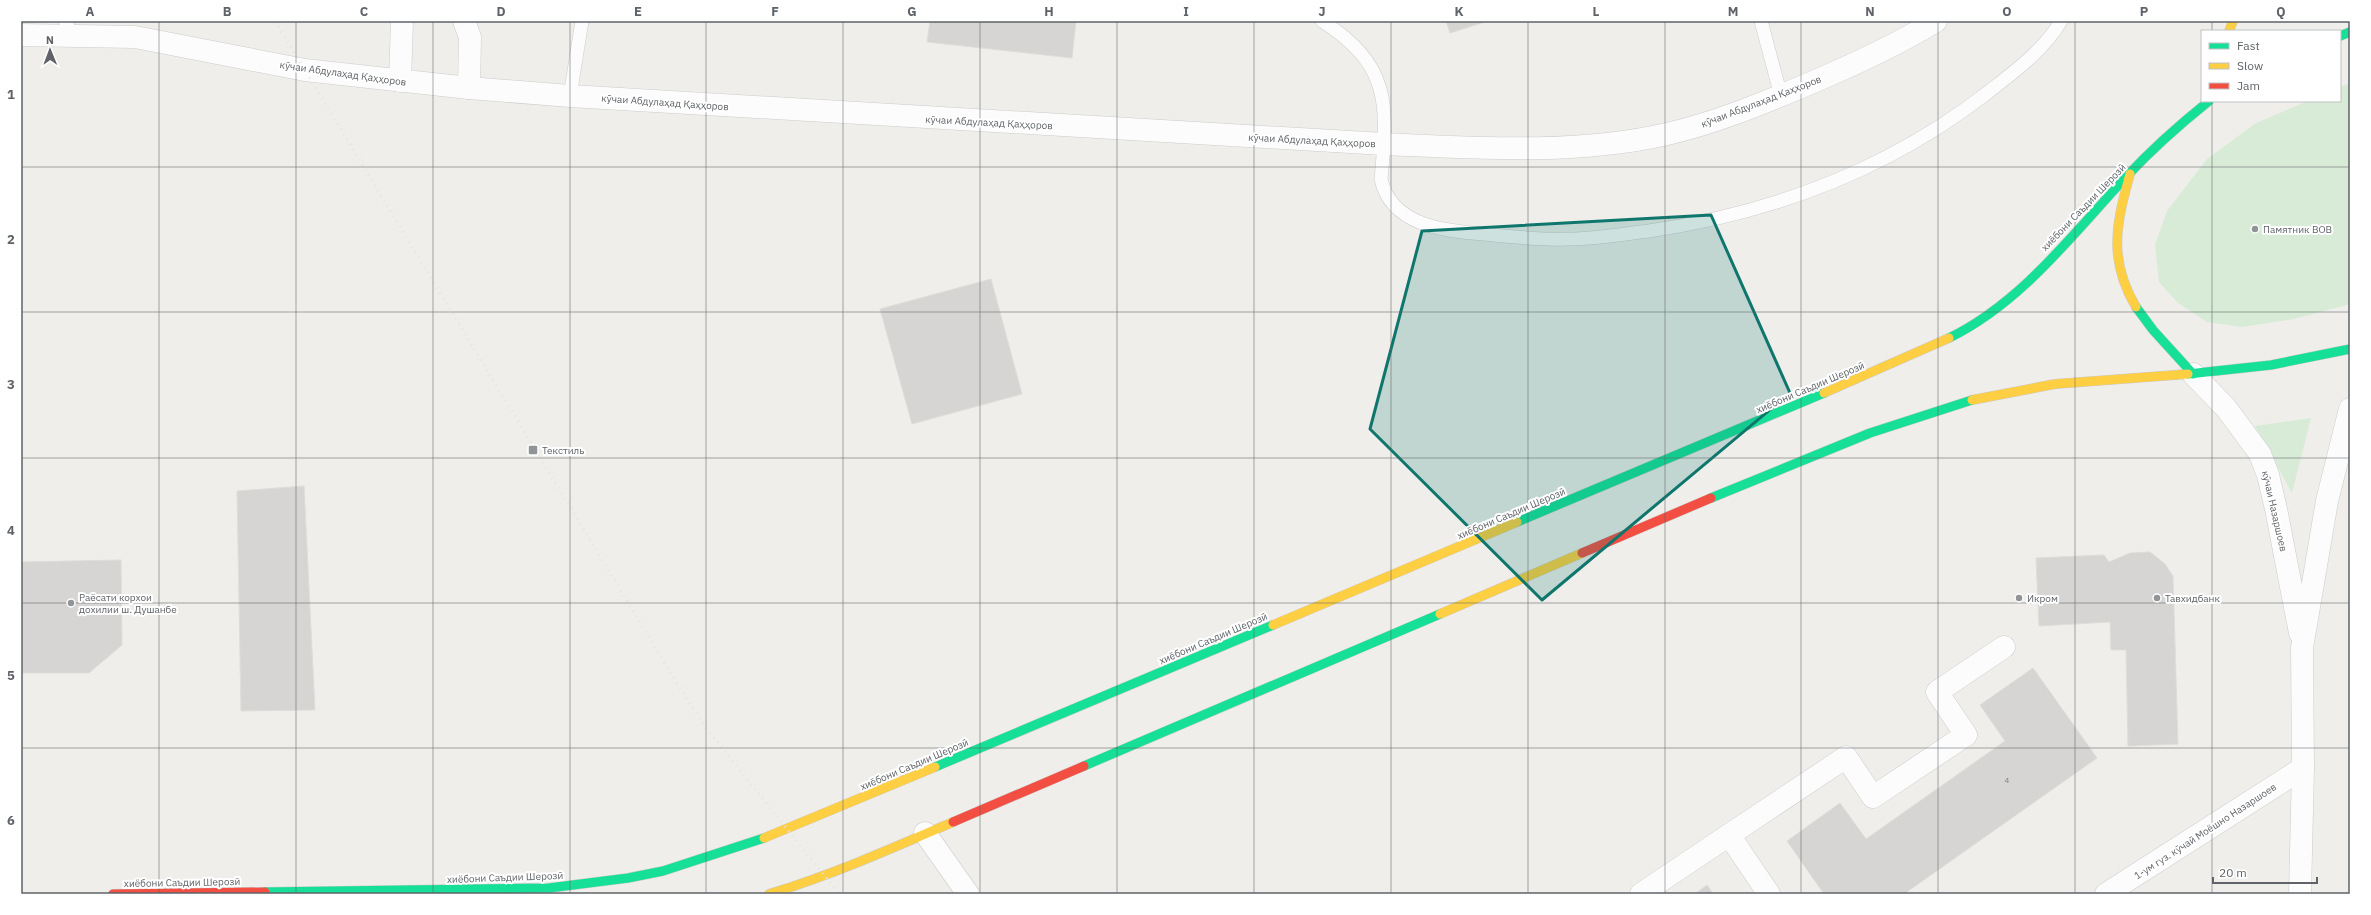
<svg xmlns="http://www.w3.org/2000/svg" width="2371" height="915" font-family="'IBM Plex Sans',sans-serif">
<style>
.green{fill:#d8ebd6}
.building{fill:#d6d5d3;stroke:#deddd9}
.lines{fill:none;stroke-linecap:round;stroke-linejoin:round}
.lane-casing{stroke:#cbcccc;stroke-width:14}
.street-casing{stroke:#cbcccc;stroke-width:23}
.fast-casing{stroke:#cacacb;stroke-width:10}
.slow-casing{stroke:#cacacb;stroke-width:10}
.jam-casing{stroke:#cacacb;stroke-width:10}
.lane{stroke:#fdfcfc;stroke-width:13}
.street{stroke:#fdfcfc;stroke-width:22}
.fast{stroke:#16e098;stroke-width:9}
.slow{stroke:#ffcf43;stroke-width:9}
.jam{stroke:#f24e42;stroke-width:9}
.rail{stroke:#e4e4e4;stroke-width:3;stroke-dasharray:1 5;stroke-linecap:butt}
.marked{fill:#0f766e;fill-opacity:0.2;stroke:#0f766e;stroke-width:3;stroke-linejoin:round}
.grid{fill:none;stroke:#5f6368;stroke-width:1;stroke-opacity:0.55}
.poi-dot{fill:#919496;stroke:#fff;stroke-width:1.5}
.labels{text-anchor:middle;stroke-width:4;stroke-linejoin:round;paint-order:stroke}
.number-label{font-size:8px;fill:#7e8184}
.street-label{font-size:10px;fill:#5f6368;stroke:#fff}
.poi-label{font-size:10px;fill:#5f6368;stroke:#fff;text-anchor:start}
.neatline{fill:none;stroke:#5f6368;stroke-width:1.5}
.grid-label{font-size:13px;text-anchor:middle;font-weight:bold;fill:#5f6368}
</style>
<rect width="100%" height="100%" fill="#efeeea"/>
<g class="green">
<path d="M2350,83V304L2294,319L2242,327L2207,322L2178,303L2159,282L2155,245L2167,211L2207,159L2256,123L2308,101H2340V87Z"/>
<path d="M2311,418L2292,493L2255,426Z"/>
</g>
<g class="building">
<path d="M930,21H1076L1072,58L927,42Z"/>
<path d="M1446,21H1488L1450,33Z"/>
<path d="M991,279L1022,394L912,424L880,309Z"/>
<path d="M304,486L315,710L241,711L237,491Z"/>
<path d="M2150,552L2165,564L2173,576L2178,744L2128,746L2126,650H2111L2110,622L2039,626L2036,558L2104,555L2109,562L2130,553Z"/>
<path d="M121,560L122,645L89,673H21V562Z"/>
<path d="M2033,668L2097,758L1904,894H1824L1787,841L1840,803L1866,839L2005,741L1980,705Z"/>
<path d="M1707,885L1713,894H1695Z"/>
</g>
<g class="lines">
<g class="lane-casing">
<g id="lane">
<path d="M65,21L73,36"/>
<path d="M1322,21C1391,65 1388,105 1381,179C1391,226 1445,231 1484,234C1512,237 1541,240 1569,239C1595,239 1623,234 1649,231C1772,213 1889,169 1987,93C2014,72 2044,50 2061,21"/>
<path d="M1761,21L1781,96"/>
<path d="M570,96L582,21"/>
</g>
</g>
<g class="street-casing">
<g id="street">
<path d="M464,21L470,37L469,88"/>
<path d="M21,35L135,37L305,70L469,88L570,96L1384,144C1477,148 1576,155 1667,134C1715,123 1761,104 1806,85C1851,66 1895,46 1936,21"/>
<path d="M400,81L402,21"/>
<path d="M2193,374L2226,408L2260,454L2268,475L2276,509L2300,633"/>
<path d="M925,833L968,894"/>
<path d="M1729,835L1846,757L1873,797L1966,735L1937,692L2004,647"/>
<path d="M1641,894L1729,835L1769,894"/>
<path d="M2106,894L2303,768"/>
<path d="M2300,894L2303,768L2302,648L2327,501L2350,409"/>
</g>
</g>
<g class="fast-casing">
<g id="fast">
<path d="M2340,36L2350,32"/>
<path d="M2136,307L2153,330L2193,374"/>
<path d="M1949,338C2021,303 2072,235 2126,177C2152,149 2179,125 2209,101"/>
<path d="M2188,374L2271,365L2350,349"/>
<path d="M1711,498L1870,433L1972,400"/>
<path d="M1517,522L1824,393"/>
<path d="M1084,766L1440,614"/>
<path d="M935,767L1273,625"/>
<path d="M265,892L549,888L628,878L663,871L764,838"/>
</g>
</g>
<g class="slow-casing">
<g id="slow">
<path d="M2229,31L2233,21"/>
<path d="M2130,174C2116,224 2108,260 2136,307"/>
<path d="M1824,393L1949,338"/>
<path d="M1972,400L2055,384L2188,374"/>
<path d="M1440,614L1582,553"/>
<path d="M1273,625L1517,522"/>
<path d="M764,838L935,767"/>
<path d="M769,894C832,875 893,848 953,822"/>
</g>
</g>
<g class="jam-casing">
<g id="jam">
<path d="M1582,553L1711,498"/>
<path d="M953,822L1084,766"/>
<path d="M113,894L265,892"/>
</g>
</g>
<use href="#lane" class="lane"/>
<use href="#street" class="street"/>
<use href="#fast" class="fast"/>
<use href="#slow" class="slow"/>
<use href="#jam" class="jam"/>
<path class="rail" d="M275,21L686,698L707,729L839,894"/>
</g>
<path class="marked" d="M1711,215L1790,393L1542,600L1370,429L1422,231Z"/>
<path class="grid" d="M159,21V894M296,21V894M433,21V894M570,21V894M706,21V894M843,21V894M980,21V894M1117,21V894M1254,21V894M1391,21V894M1528,21V894M1665,21V894M1801,21V894M1938,21V894M2075,21V894M2212,21V31M2212,101V894M21,167H2350M21,312H2350M21,458H2350M21,603H2350M21,748H2350"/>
<g class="poi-dot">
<circle cx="2255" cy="229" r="4"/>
<rect x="528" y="445" width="10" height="10" rx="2"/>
<circle cx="2019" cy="598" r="4"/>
<circle cx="2157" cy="598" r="4"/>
<circle cx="71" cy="603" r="4"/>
</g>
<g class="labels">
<g class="number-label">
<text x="2007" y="783">4</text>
</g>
<g class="street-label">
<text transform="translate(343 73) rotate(8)" y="4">кӯчаи Абдулаҳад Қаҳҳоров</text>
<text transform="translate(1761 101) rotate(-21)" y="4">кӯчаи Абдулаҳад Қаҳҳоров</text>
<text transform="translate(665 102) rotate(4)" y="4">кӯчаи Абдулаҳад Қаҳҳоров</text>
<text transform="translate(989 122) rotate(3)" y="4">кӯчаи Абдулаҳад Қаҳҳоров</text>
<text transform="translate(1312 140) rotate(3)" y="4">кӯчаи Абдулаҳад Қаҳҳоров</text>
<text transform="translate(2083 207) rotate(-46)" y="4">хиёбони Саъдии Шерозӣ</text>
<text transform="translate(1810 387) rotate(-23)" y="4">хиёбони Саъдии Шерозӣ</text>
<text transform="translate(2275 511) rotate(77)" y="4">кӯчаи Назаршоев</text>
<text transform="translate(1511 513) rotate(-23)" y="4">хиёбони Саъдии Шерозӣ</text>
<text transform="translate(1213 638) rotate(-23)" y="4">хиёбони Саъдии Шерозӣ</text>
<text transform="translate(914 764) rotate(-23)" y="4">хиёбони Саъдии Шерозӣ</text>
<text transform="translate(2205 831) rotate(-33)" y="4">1-ум гуз. кӯчай Моёшно Назаршоев</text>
<text transform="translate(505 877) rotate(-2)" y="4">хиёбони Саъдии Шерозӣ</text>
<text transform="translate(182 882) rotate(-1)" y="4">хиёбони Саъдии Шерозӣ</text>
</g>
<g class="poi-label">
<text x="2263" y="233">Памятник ВОВ</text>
<text x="542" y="454">Текстиль</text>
<text x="79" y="601">Раёсати корхои<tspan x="79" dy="12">дохилии ш. Душанбе</tspan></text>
<text x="2027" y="602">Икром</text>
<text x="2165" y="602">Тавхидбанк</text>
</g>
</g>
<rect width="2371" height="915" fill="none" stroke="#ffffff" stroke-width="44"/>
<rect x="2201" y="30" width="140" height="72" fill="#ffffff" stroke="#bfc1c3"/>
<rect x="2209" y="43" width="20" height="6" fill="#16e098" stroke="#bfc1c3"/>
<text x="2237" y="50" font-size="12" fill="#5f6368">Fast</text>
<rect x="2209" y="63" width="20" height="6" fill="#ffcf43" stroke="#bfc1c3"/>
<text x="2237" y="70" font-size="12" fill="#5f6368">Slow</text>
<rect x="2209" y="83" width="20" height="6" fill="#f24e42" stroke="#bfc1c3"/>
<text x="2237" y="90" font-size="12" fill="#5f6368">Jam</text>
<g transform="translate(50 50) rotate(359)" stroke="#ffffff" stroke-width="3" paint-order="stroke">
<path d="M0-3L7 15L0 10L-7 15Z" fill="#5f6368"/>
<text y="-6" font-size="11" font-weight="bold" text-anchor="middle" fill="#5f6368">N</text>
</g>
<path d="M2213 877v6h104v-6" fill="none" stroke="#5f6368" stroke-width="2"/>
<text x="2219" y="877" font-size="12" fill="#5f6368" stroke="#ffffff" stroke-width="3" paint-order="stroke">20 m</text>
<rect x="22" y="22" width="2327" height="871" class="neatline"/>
<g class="grid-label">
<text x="90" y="16">A</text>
<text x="227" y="16">B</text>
<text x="364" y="16">C</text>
<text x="501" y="16">D</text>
<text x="638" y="16">E</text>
<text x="775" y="16">F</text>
<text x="912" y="16">G</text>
<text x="1049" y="16">H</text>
<text x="1186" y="16">I</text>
<text x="1322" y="16">J</text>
<text x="1459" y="16">K</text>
<text x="1596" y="16">L</text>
<text x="1733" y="16">M</text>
<text x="1870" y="16">N</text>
<text x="2007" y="16">O</text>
<text x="2144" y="16">P</text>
<text x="2281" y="16">Q</text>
<text x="11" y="99">1</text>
<text x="11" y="244">2</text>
<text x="11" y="389">3</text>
<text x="11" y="535">4</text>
<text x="11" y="680">5</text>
<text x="11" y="825">6</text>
</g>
</svg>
